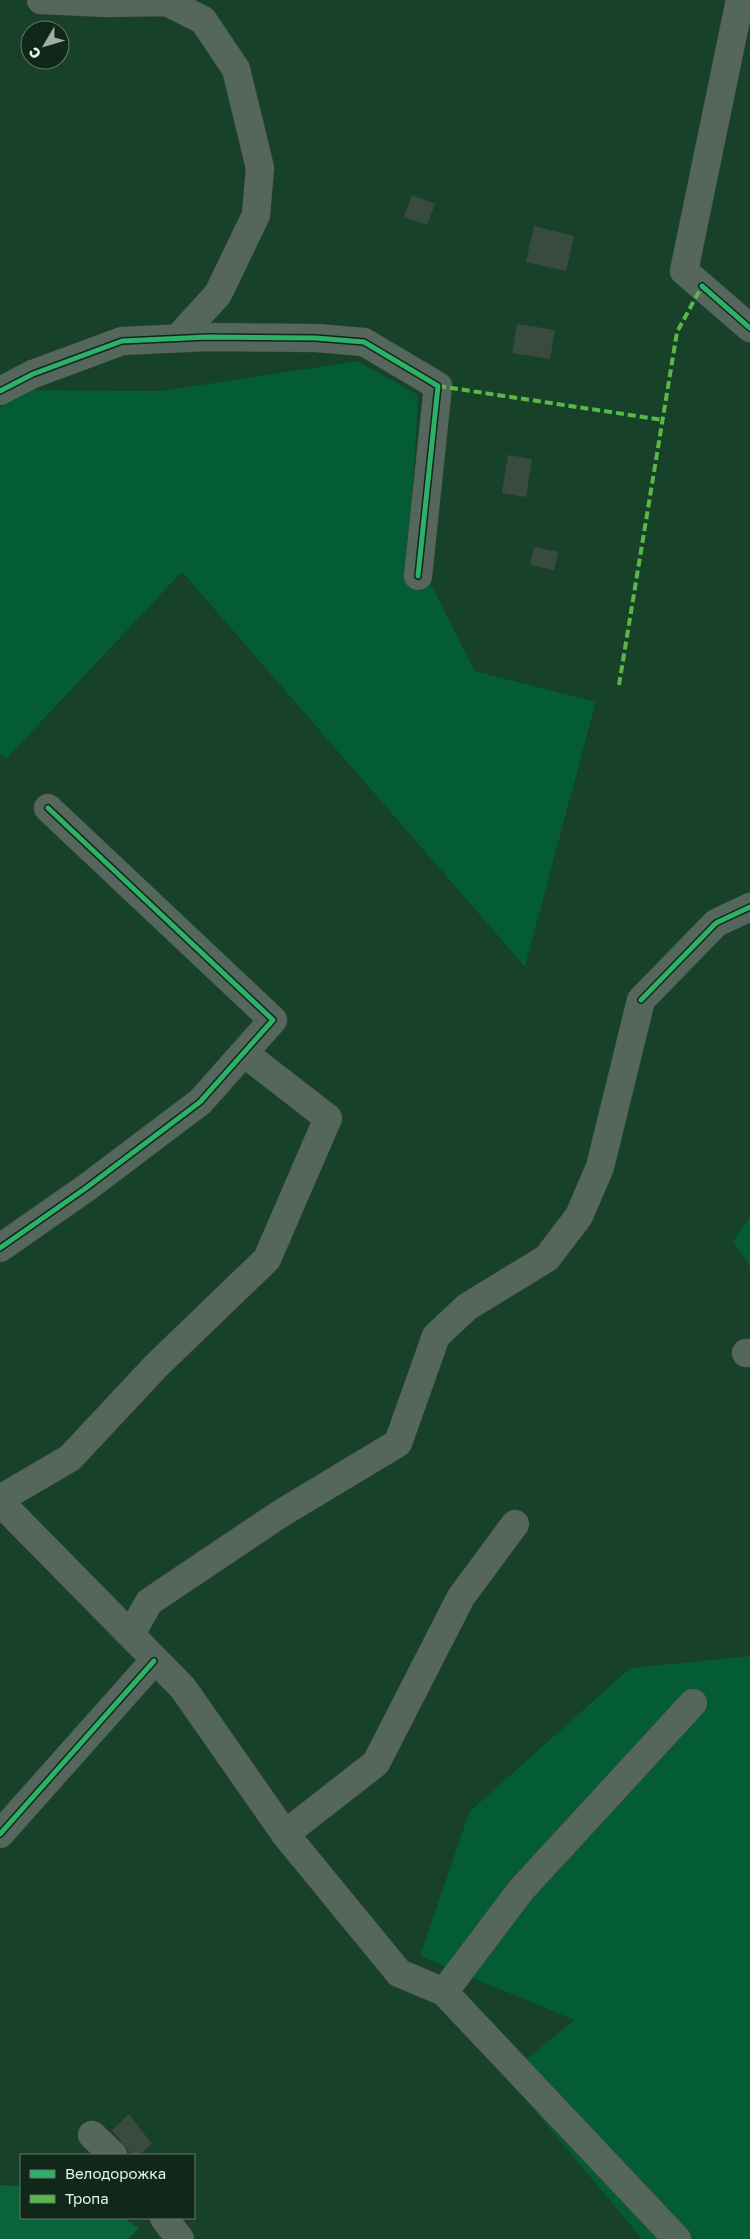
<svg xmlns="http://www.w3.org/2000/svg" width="750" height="2239" font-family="'Golos Text',sans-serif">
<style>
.green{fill:#174229;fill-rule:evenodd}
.forest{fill:#045c34}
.water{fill:#0a6339}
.building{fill:#394b40}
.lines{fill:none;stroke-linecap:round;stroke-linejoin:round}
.minor-casing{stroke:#3c4740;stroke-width:29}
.minor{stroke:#55675c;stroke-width:28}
.quiet{stroke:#58b947;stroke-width:4;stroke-dasharray:8 4;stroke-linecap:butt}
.cycleway-casing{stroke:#102719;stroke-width:8}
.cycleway{stroke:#2db169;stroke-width:5}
</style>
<rect width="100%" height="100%" fill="#1f2c23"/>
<path class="green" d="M0,0H750V1217L733,1241L750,1267V1656L630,1668L469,1812L420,1956L574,2020L507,2076L642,2239H0V755L7,758L182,572L525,967L596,703L475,671L410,542L357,361L160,391L33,390L0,407ZM30,30H60V60H30ZM21,2155H194V2218H21Z"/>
<g class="forest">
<path d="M357,361L418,395L410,542L475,671L596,702L525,967L182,572L7,758L0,755V407L33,390L160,391Z"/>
<path d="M750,1217V1267L733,1241Z"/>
<path d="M750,1656V2239H642L506,2076L574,2020L420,1956L469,1812L630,1668Z"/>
</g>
<path class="water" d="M0,2185L21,2186V2218H124L139,2228L128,2239H0Z"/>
<g class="building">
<path d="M412,195L435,204L427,225L404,217Z"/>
<path d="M534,226L574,236L566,271L526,262Z"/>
<path d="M517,324L555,330L550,359L512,353Z"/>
<path d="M508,455L532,459L526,497L502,493Z"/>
<path d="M534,547L558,552L554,570L530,565Z"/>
<path d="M129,2114L152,2144L139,2155H132L112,2130Z"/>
</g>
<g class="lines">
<g class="minor-casing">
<g id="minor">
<path d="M41,0L106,3L167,2L203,20L236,69L260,168L256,215L218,294L178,338"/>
<path d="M740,0L684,271L750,328"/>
<path d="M0,391L33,374L122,341L208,337L316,338L364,342L438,386L418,576"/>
<path d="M0,1248L86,1188L200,1102L273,1020L48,808"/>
<path d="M746,1353H750"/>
<path d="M0,1499L70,1458L156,1366L267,1259L328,1118L244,1053"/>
<path d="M0,1502L183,1688L285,1834L399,1973L444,1992L677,2239"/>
<path d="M131,1634L149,1602L280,1514L398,1443L436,1336L467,1307L547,1258L579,1216L600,1167L641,1000L716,923L750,907"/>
<path d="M0,1834L154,1661"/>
<path d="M285,1834L376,1763L461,1597L515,1524"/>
<path d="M444,1992L521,1890L693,1703"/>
<path d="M92,2135L113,2155"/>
<path d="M164,2218L180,2239"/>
</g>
</g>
<use href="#minor" class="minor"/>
<g class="quiet">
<path d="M438,386L663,420"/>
<path d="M619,685L677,332L702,286"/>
</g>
<g class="cycleway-casing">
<g id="cycleway">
<path d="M702,286L750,328"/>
<path d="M0,391L33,374L122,341L208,337L316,338L364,342L438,386L418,576"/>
<path d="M641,1000L716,923L750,907"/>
<path d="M0,1248L86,1188L200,1102L273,1020L48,808"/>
<path d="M0,1834L154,1661"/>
</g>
</g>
<use href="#cycleway" class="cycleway"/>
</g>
<rect x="20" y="2154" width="175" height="65" fill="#102719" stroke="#66796d"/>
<rect x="30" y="2170" width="25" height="8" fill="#2db169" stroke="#66796d"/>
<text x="65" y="2179" font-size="15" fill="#e6f4ea">Велодорожка</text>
<rect x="30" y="2195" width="25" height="8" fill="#58b947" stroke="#66796d"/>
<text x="65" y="2204" font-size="15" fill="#e6f4ea">Тропа</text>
<g transform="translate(45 45) rotate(232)"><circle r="24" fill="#102719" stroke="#66796d"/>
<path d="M0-4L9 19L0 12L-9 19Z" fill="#a0aea4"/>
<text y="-8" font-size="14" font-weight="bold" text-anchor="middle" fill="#e6f4ea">С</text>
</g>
</svg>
